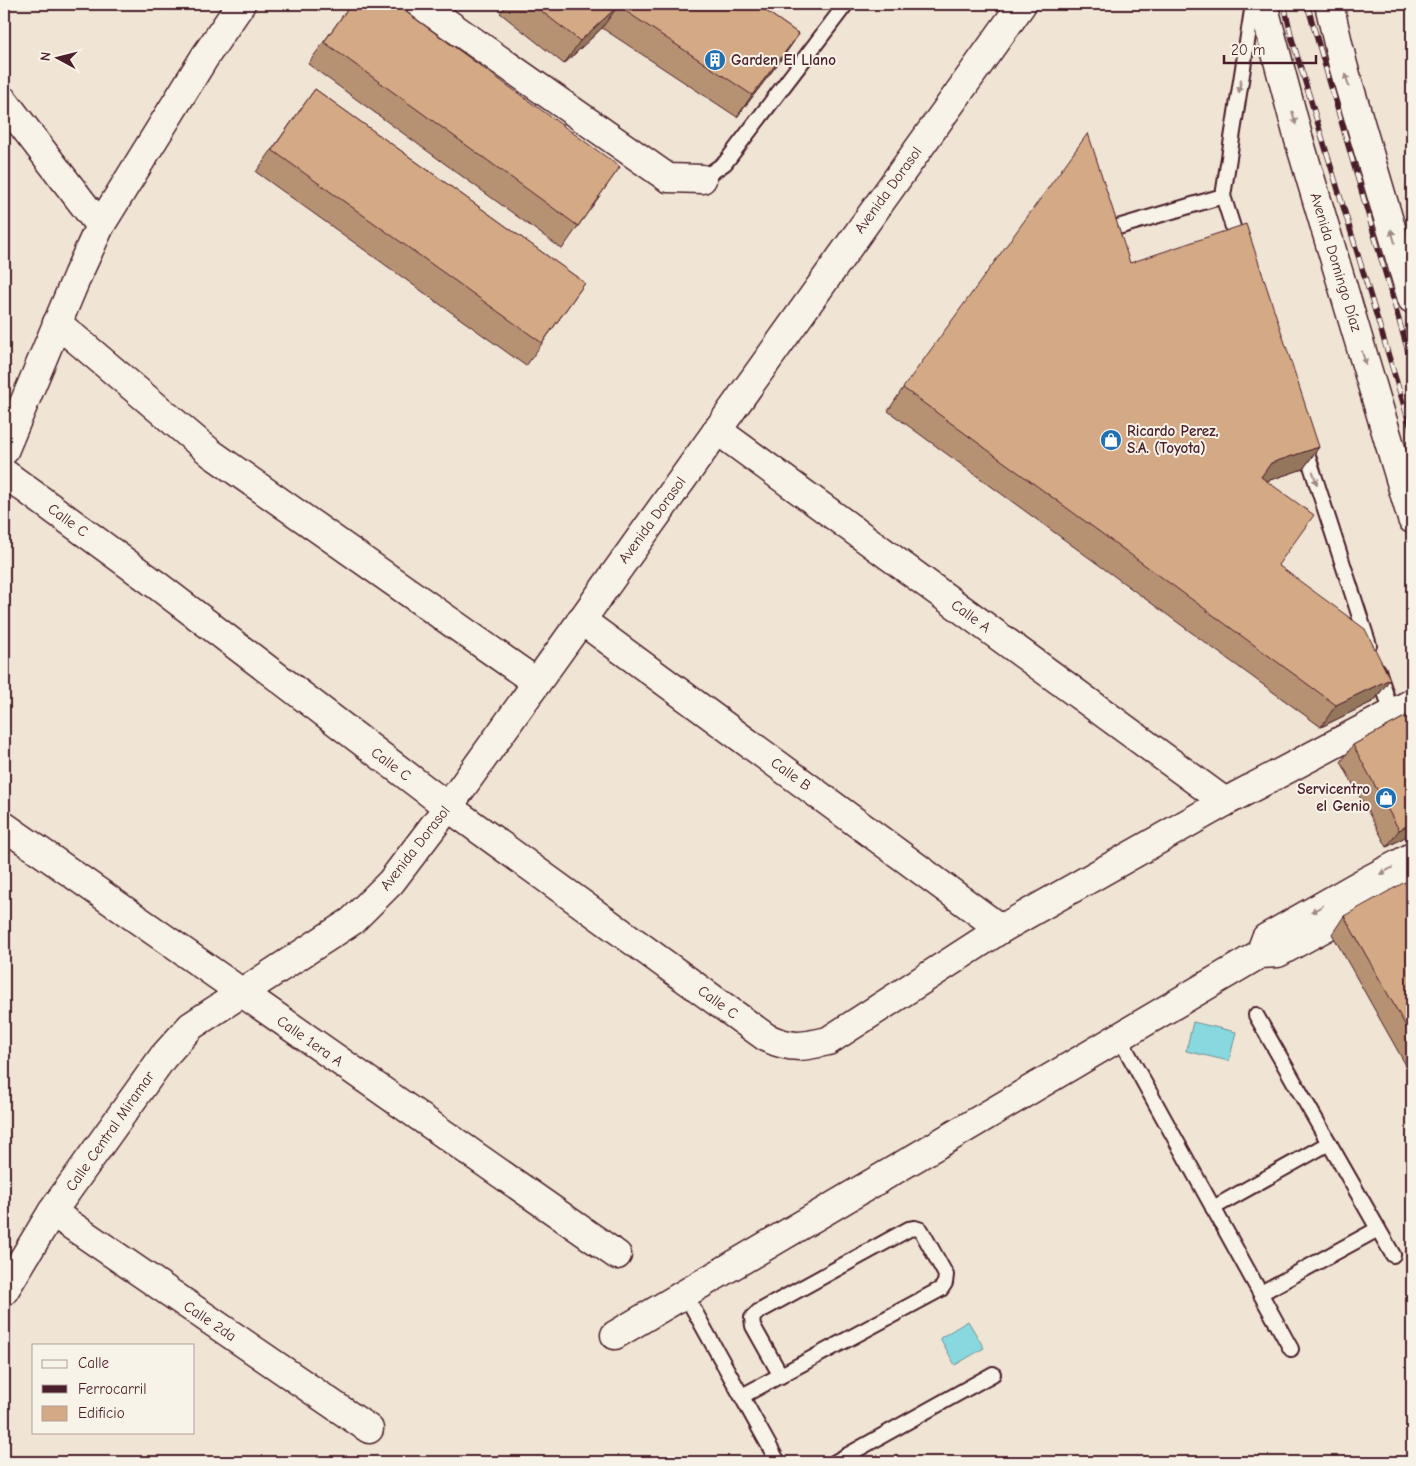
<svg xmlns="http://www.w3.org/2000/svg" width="1416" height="1466" font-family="'Comic Neue',sans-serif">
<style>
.water{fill:#88d9df;stroke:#6f8f97}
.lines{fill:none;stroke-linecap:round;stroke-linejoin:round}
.service-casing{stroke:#4a1f2b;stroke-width:18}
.minor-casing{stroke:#4a1f2b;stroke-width:31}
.primary-casing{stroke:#4a1f2b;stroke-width:31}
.service{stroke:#f7f3e8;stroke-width:14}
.minor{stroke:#f7f3e8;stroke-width:28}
.primary{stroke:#f7f3e8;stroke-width:28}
.rail-casing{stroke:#4a1f2b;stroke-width:5.5}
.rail{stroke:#f7f3e8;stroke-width:4;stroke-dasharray:11;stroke-linecap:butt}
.wall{fill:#b69172;stroke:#4a1f2b}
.shaded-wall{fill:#94765d;stroke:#4a1f2b}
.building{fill:#d4a985;stroke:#4a1f2b}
.oneway{fill:#a0898a}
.labels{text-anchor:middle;stroke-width:4;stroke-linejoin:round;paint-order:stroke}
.poi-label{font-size:15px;font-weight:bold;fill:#4a1f2b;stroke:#f7f3e8;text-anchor:start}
.street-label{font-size:15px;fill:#4a1f2b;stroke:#f7f3e8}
</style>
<rect width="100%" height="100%" fill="#f0e4d4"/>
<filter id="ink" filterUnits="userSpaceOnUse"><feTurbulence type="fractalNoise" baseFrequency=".02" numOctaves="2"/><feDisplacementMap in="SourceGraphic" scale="10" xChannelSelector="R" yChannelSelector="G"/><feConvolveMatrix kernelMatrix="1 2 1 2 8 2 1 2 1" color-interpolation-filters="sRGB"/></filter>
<g filter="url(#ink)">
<g class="water">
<path d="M1193,1022L1236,1032L1229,1061L1186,1051Z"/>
<path d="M968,1321L984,1348L955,1365L940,1338Z"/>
</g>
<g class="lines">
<g class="service-casing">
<g id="service">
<path d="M702,179L725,163L846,4"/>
<path d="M1118,227L1223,196"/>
<path d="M1239,246L1223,196L1253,4"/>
<path d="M1304,444L1369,645"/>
<path d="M1378,670L1392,714"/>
<path d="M1256,1015L1393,1255"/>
<path d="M1119,1037L1291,1349"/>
<path d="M1213,1208L1329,1143"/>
<path d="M1261,1293L1378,1229"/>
<path d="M685,1294L778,1462"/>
<path d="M742,1396L941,1289L945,1283L946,1275L921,1230L915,1228L909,1229L758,1312L752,1318L753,1326L781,1376"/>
<path d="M835,1462L993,1374"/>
</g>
</g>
<g class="minor-casing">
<g id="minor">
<path d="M420,4L668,178L702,179"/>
<path d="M4,101L100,226"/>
<path d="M57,323L212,454L536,682"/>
<path d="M717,430L1225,802"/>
<path d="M4,451L78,274L100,226L206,55L241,4"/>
<path d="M4,473L158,586L448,807L767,1038C792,1049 802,1047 828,1041L1001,929L1225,802L1412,703"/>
<path d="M581,620L1001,929"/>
<path d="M4,826L617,1255"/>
<path d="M1260,954L1266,938L1359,885L1412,857"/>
<path d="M52,1212L369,1429"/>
<path d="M4,1291L52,1212L163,1057L191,1026L352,921L391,882L448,807L1022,4"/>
<path d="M615,1335L1260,954L1278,953L1412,880"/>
</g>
</g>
<g class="primary-casing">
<g id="primary">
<path d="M1263,4L1299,140L1412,519"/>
<path d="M1329,4L1343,65L1412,299"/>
</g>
</g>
<use href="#service" class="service"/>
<use href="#minor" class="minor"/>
<use href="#primary" class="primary"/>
<g class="rail-casing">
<g id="rail">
<path d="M1284,4L1292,39L1412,432"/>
<path d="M1307,4L1412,365"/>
</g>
</g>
<use href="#rail" class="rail"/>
</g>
<g class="wall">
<path d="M351,4L620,167L562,249L308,64Z"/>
<path d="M507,4H756L799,34L783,57L737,117L602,28L564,64L500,13Z"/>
<path d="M315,89L585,283L526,366L256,172Z"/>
<path d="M1130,263L1319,447L1303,469L1267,481L1278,565L1390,679L1374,701L1321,727L888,411L903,388Z"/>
<path d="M1412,713V833L1387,847L1341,762L1353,745Z"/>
<path d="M1412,902V1076L1332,934L1344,916Z"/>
</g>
<g class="shaded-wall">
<path d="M618,6L602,28L564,64L580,41Z"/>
<path d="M799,34L783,57L737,117L752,95Z"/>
<path d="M1319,447L1303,469L1255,485L1271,463Z"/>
<path d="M1390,679L1374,701L1321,727L1336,705Z"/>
<path d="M1412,823V833L1387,847L1399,830Z"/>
</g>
<g class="building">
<path d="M351,4H395L620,167L578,226L324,42Z"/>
<path d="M532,4H756L799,34L752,95L618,6L580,41Z"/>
<path d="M315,89L585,283L542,343L272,150Z"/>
<path d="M1088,133L1130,263L1246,224L1319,447L1271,463L1261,477L1314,515L1278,565L1365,629L1390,679L1336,705L903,388Z"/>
<path d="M1412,713V823L1399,830L1353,745Z"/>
<path d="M1405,882L1412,902V1037L1344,916Z"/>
</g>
<defs><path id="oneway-solid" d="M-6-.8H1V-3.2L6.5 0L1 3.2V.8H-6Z" transform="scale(1.25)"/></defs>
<g class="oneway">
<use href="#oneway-solid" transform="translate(1347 80) rotate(-106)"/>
<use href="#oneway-solid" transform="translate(1240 86) rotate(99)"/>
<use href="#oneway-solid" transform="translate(1294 118) rotate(75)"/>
<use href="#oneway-solid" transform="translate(1393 236) rotate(-106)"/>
<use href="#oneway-solid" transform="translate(1364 358) rotate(73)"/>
<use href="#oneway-solid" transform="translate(1315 478) rotate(72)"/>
<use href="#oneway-solid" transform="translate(1386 871) rotate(152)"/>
<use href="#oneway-solid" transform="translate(1317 909) rotate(150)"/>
</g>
</g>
<defs>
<g id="building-disc" transform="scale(1.125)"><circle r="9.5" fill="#1f6fb2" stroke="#f7f3e8"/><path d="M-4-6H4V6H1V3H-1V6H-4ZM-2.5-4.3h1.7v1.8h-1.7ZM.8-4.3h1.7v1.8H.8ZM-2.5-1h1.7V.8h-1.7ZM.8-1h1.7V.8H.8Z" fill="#fff"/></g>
<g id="shop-disc" transform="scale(1.125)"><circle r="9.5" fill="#1f6fb2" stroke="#f7f3e8"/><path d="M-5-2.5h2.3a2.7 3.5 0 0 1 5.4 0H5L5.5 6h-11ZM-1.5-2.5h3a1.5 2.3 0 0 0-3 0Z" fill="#fff"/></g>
</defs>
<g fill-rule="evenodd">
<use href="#building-disc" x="715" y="60"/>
<use href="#shop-disc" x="1111" y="440"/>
<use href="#shop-disc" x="1386" y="798"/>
</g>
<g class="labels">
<g class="poi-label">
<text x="731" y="65">Garden El Llano</text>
<text x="1127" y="436">Ricardo Perez,<tspan x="1127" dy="17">S.A. (Toyota)</tspan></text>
<text x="1370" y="794" text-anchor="end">Servicentro<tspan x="1370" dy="17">el Genio</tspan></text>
</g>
<g class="street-label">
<text transform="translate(888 190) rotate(-54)" y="5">Avenida Dorasol</text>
<text transform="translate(1336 262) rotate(73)" y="5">Avenida Domingo Díaz</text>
<text transform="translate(68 520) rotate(36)" y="5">Calle C</text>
<text transform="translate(652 520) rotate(-54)" y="5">Avenida Dorasol</text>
<text transform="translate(971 616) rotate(36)" y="5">Calle A</text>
<text transform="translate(391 764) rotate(37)" y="5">Calle C</text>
<text transform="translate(791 774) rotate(36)" y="5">Calle B</text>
<text transform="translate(415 848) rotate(-52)" y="5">Avenida Dorasol</text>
<text transform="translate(718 1002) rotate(36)" y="5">Calle C</text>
<text transform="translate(310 1041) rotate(35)" y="5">Calle 1era A</text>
<text transform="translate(110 1131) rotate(-55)" y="5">Calle Central Miramar</text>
<text transform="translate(210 1321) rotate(34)" y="5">Calle 2da</text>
</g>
</g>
<rect width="1416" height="1466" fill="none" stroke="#f7f3e8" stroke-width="20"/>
<rect x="10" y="10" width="1396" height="1446" fill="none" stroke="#4a1f2b" stroke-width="2" filter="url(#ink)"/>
<rect x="32" y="1344" width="162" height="90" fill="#f7f3e8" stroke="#b29e9c"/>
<rect x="42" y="1360" width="25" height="8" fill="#f7f3e8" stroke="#b29e9c"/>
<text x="78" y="1368" font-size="15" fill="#4a1f2b">Calle</text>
<rect x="42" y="1385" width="25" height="8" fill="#4a1f2b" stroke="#b29e9c"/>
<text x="78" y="1394" font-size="15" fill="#4a1f2b">Ferrocarril</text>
<rect x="42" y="1406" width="25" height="15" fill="#d4a985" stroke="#b29e9c"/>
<text x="78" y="1418" font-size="15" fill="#4a1f2b">Edificio</text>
<g transform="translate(58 58) rotate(277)" stroke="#f7f3e8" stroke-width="4" paint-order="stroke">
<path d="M0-4L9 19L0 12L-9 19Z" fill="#4a1f2b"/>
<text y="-8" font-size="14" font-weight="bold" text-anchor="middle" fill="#4a1f2b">N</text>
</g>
<path d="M1224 55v8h92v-8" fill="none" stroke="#4a1f2b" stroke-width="2.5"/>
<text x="1231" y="55" font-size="15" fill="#4a1f2b" stroke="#f7f3e8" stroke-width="4" paint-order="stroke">20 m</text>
</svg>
